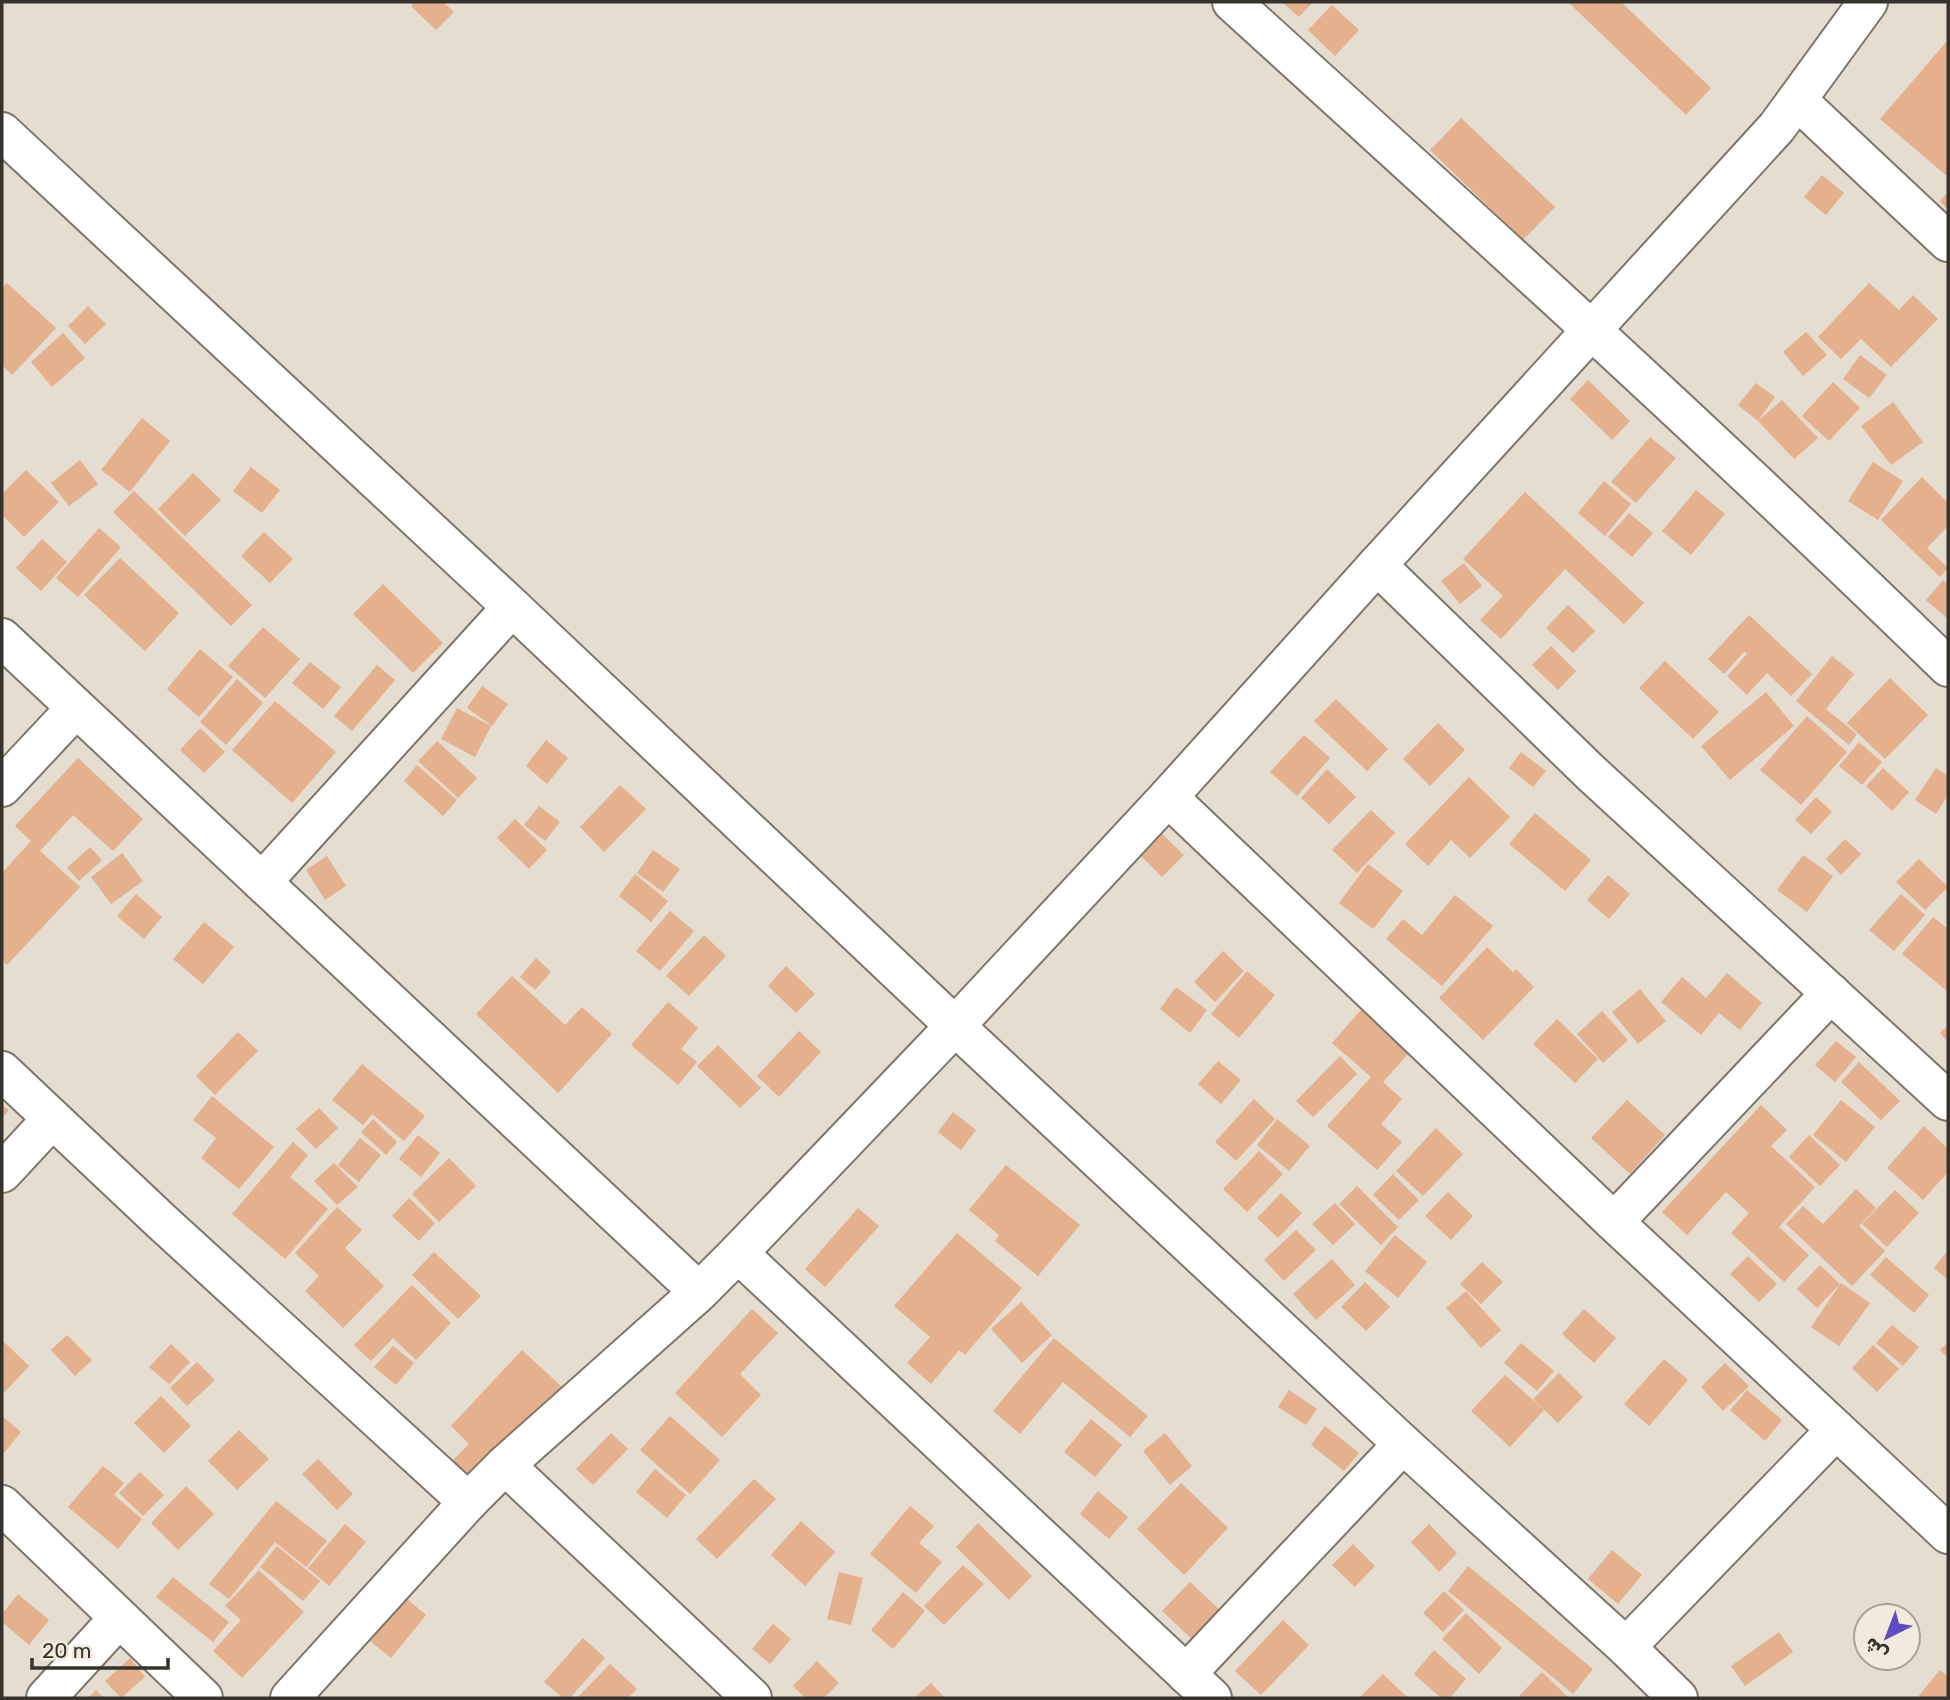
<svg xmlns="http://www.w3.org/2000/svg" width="1950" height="1700" font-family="Rubik,Vazirmatn,sans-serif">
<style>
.building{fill:#e4b08d}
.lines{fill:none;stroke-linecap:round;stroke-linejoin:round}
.minor-casing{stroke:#7c7569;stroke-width:42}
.minor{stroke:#fff;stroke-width:38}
</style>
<rect width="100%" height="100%" fill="#e5ddd0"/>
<g class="building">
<path d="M415,2H443L454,12L436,30L411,6Z"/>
<path d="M1282,2H1313L1299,17Z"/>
<path d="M1568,2H1621L1711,88L1686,115Z"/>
<path d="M1332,5L1359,30L1335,56L1308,30Z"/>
<path d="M1948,40V177L1880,119Z"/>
<path d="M1461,118L1555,207L1523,240L1430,150Z"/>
<path d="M1822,175L1844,193L1826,215L1804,197Z"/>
<path d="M1948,192V210L1940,201Z"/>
<path d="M7,283L56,328L12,375L2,365V288Z"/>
<path d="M1869,283L1899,310L1913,295L1938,319L1891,367L1861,339L1841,359L1818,337Z"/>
<path d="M88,306L106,324L85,344L68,326Z"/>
<path d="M1806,332L1827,355L1803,376L1783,352Z"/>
<path d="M63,333L85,358L52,387L31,362Z"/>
<path d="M1860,355L1887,375L1869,398L1843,379Z"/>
<path d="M1588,380L1630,421L1612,440L1570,399Z"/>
<path d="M1833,382L1860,408L1829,441L1802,416Z"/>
<path d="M1756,383L1775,397L1758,421L1738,405Z"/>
<path d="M1782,400L1818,438L1794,459L1758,421Z"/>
<path d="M1893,402L1923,442L1891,465L1861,426Z"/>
<path d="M142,418L170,441L130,492L101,470Z"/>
<path d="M1650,437L1676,458L1636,503L1611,482Z"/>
<path d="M80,460L98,484L69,506L51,483Z"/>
<path d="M1873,462L1903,481L1878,520L1848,501Z"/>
<path d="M251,467L280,490L262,513L233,491Z"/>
<path d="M26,470L59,502L24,537L2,515V494Z"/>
<path d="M193,473L221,500L185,536L158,509Z"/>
<path d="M1922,477L1948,503V526L1927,548L1948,568L1940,577L1881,520Z"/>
<path d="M1604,481L1631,504L1605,536L1578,513Z"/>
<path d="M1696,490L1725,514L1691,555L1662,531Z"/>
<path d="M134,491L252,605L231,626L113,512Z"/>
<path d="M1525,492L1644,603L1624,624L1565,569L1501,639L1480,620L1503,596L1463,559Z"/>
<path d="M1629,513L1653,533L1632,557L1608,537Z"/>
<path d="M99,528L121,547L78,597L56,578Z"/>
<path d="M264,532L293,559L270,583L241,556Z"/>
<path d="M42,539L67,562L41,591L16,568Z"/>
<path d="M120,558L179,613L145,651L84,595Z"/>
<path d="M1464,563L1482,586L1460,604L1441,581Z"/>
<path d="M1943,580L1948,585V619L1926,600Z"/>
<path d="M383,584L443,643L413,673L353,614Z"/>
<path d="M1568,605L1595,631L1573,653L1546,628Z"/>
<path d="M1749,615L1812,674L1791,696L1767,673L1747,695L1727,676L1747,654L1744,652L1724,674L1708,659Z"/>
<path d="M263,627L300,659L265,698L228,666Z"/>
<path d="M1551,646L1576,671L1558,690L1532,665Z"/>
<path d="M200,649L233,677L199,717L167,689Z"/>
<path d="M1832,656L1854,674L1826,709L1857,734L1849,745L1796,701Z"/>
<path d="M1665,661L1719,712L1693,739L1639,688Z"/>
<path d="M310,662L341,687L323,709L292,683Z"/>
<path d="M377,665L395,680L352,731L334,716Z"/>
<path d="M1890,678L1928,715L1885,759L1847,723Z"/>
<path d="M237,679L263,703L226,745L200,722Z"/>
<path d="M482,686L508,704L492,726L467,708Z"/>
<path d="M1766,692L1794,726L1730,780L1701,746Z"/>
<path d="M1336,699L1388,749L1367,771L1314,721Z"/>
<path d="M275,701L336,752L292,803L232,750Z"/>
<path d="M457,708L491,726L475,757L441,739Z"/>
<path d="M1807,716L1847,752L1801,805L1760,770Z"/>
<path d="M1438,723L1465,750L1430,786L1403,759Z"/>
<path d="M200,728L225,752L204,773L180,750Z"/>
<path d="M1304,735L1330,758L1297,796L1270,772Z"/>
<path d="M546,740L568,758L547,784L526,766Z"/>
<path d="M437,741L477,778L458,798L418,761Z"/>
<path d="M1859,742L1882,762L1862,785L1839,766Z"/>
<path d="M1521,752L1546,771L1533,787L1509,768Z"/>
<path d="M78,758L143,819L113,851L73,815L40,851L80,887L7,965L2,960V873L31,841L15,826Z"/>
<path d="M417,765L457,800L443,816L404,781Z"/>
<path d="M1883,768L1909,792L1892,811L1866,786Z"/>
<path d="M1936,768L1948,776V795L1936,814L1915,800Z"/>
<path d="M1327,769L1356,797L1329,824L1301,798Z"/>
<path d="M1469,777L1510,817L1470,858L1451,840L1428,866L1405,844Z"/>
<path d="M620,785L646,809L604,852L580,827Z"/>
<path d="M1816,797L1832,812L1811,834L1795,820Z"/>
<path d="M539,806L560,822L545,841L524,825Z"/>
<path d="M1371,810L1395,833L1357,873L1332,850Z"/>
<path d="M1535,813L1591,860L1565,891L1509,844Z"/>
<path d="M515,819L547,850L529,869L497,838Z"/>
<path d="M1161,833L1184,855L1162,877L1140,855Z"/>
<path d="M1845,839L1861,854L1841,875L1826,859Z"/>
<path d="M90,847L102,860L79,881L67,868Z"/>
<path d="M653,850L680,869L663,892L637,873Z"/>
<path d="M122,853L143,881L111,904L91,877Z"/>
<path d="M1803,855L1833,876L1807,912L1777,890Z"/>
<path d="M327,856L346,886L325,900L306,870Z"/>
<path d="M1919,859L1948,887L1925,910L1896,882Z"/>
<path d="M1368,864L1403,891L1373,929L1339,903Z"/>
<path d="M635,874L668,901L651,922L619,896Z"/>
<path d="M1608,875L1630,894L1609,919L1587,900Z"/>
<path d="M136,894L162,917L144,939L117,916Z"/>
<path d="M1901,894L1925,915L1894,951L1869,930Z"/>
<path d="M1455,895L1493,926L1442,986L1386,939L1403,919L1422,935Z"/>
<path d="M670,911L694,931L660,971L636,951Z"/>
<path d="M1933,917L1948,929V992L1902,954Z"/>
<path d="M204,922L234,947L203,984L173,959Z"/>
<path d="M704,935L726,956L689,996L666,976Z"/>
<path d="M1487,947L1513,972L1516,969L1534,987L1483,1040L1439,998Z"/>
<path d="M1223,951L1244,971L1215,1002L1194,982Z"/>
<path d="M536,958L551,972L535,990L520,977Z"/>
<path d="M786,966L815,994L796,1013L768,986Z"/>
<path d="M1247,971L1275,995L1239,1038L1211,1014Z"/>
<path d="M1727,973L1762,1003L1740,1030L1719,1013L1701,1035L1661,1002L1682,977L1706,998Z"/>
<path d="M512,976L565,1025L582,1007L612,1034L558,1093L476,1014Z"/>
<path d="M1176,987L1207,1010L1190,1033L1160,1009Z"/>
<path d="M1640,989L1666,1021L1638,1044L1612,1012Z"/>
<path d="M668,1002L698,1028L681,1049L697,1062L678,1085L631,1045Z"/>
<path d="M1367,1003L1416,1045L1383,1082L1402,1099L1381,1124L1402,1142L1377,1170L1327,1126L1371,1077L1332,1043Z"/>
<path d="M1602,1011L1628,1040L1603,1063L1577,1034Z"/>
<path d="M1557,1019L1598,1059L1575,1083L1533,1044Z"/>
<path d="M1948,1025V1042L1940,1033Z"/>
<path d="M799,1031L821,1052L779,1097L757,1076Z"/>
<path d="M238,1032L258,1051L215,1095L196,1076Z"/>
<path d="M1836,1041L1856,1057L1835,1082L1815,1065Z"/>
<path d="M718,1045L761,1088L740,1108L697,1066Z"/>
<path d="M1340,1056L1357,1074L1313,1117L1296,1101Z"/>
<path d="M1218,1061L1241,1080L1221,1104L1198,1084Z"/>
<path d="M1859,1062L1900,1101L1881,1120L1841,1082Z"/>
<path d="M362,1064L425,1116L404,1141L372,1114L363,1125L332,1100Z"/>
<path d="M212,1096L274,1147L239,1189L201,1158L216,1138L193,1120Z"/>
<path d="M1254,1099L1275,1119L1236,1161L1215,1142Z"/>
<path d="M1627,1100L1665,1135L1630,1174L1591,1138Z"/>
<path d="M1841,1100L1875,1127L1846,1162L1813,1135Z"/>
<path d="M2,1105L9,1110L2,1118Z"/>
<path d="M1761,1105L1787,1130L1771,1146L1815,1187L1779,1227L1809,1255L1784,1282L1731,1233L1749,1213L1726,1192L1687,1235L1662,1212Z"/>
<path d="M319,1108L338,1128L316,1149L296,1129Z"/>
<path d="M953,1112L976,1130L961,1150L938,1132Z"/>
<path d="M373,1119L397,1142L386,1155L361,1132Z"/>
<path d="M1277,1119L1310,1146L1289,1171L1257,1145Z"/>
<path d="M1924,1126L1948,1149V1172L1923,1200L1887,1168Z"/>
<path d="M1436,1128L1463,1154L1423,1196L1396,1171Z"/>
<path d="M418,1135L440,1153L421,1177L399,1159Z"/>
<path d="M1809,1135L1840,1165L1820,1186L1789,1157Z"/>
<path d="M360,1138L381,1155L359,1182L338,1165Z"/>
<path d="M293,1142L308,1155L290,1177L328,1209L285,1259L232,1214Z"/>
<path d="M1259,1151L1283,1174L1247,1212L1223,1189Z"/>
<path d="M449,1158L476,1186L439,1222L412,1194Z"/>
<path d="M334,1163L358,1187L337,1205L314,1181Z"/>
<path d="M1006,1165L1080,1225L1038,1276L995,1241L999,1235L969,1210Z"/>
<path d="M1393,1174L1419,1200L1399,1220L1373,1195Z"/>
<path d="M1357,1186L1398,1227L1381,1245L1339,1204Z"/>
<path d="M1856,1189L1876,1208L1859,1226L1885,1251L1852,1286L1786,1224L1803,1206L1823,1224Z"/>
<path d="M1895,1190L1919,1213L1887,1247L1862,1224Z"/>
<path d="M1448,1192L1473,1216L1451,1240L1425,1216Z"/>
<path d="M1281,1193L1302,1213L1278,1238L1257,1218Z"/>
<path d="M409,1198L435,1223L419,1241L392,1216Z"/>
<path d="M1335,1203L1355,1224L1333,1245L1312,1224Z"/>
<path d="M337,1207L362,1230L345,1248L384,1286L343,1328L305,1291L319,1276L295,1253Z"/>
<path d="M858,1208L879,1226L825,1287L805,1269Z"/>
<path d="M1296,1230L1316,1250L1284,1281L1264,1260Z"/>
<path d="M957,1233L1022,1288L965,1355L959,1350L931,1384L907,1363L930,1337L894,1306Z"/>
<path d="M1395,1235L1427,1262L1398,1298L1365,1271Z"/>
<path d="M1948,1250V1280L1934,1268Z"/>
<path d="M434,1252L481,1296L458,1319L412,1275Z"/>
<path d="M1748,1256L1777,1284L1759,1302L1730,1274Z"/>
<path d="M1886,1257L1929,1295L1914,1313L1870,1275Z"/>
<path d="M1332,1259L1355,1285L1316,1320L1293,1294Z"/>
<path d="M1482,1262L1503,1282L1481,1304L1460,1284Z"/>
<path d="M1820,1265L1840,1284L1817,1308L1797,1289Z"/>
<path d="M1365,1282L1390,1307L1366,1331L1341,1307Z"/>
<path d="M1841,1283L1870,1303L1839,1346L1811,1327Z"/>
<path d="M412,1285L451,1323L416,1360L393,1338L371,1361L354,1345Z"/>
<path d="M1466,1291L1501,1330L1481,1348L1446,1308Z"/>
<path d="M1021,1302L1052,1335L1022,1363L991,1329Z"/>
<path d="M752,1309L778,1333L740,1374L761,1395L722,1437L675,1393Z"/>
<path d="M1584,1309L1616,1338L1594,1363L1562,1334Z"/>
<path d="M1892,1325L1919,1347L1903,1366L1876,1343Z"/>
<path d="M67,1335L92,1360L75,1376L51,1350Z"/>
<path d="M1054,1338L1148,1416L1130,1437L1063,1382L1020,1434L993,1411Z"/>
<path d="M2,1340L29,1366L2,1395Z"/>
<path d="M1948,1342V1358L1940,1350Z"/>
<path d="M1521,1343L1554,1371L1537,1391L1504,1363Z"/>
<path d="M171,1344L190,1362L169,1384L149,1367Z"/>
<path d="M1873,1345L1899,1369L1877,1392L1852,1368Z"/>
<path d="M393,1346L414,1363L396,1385L374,1367Z"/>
<path d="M522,1350L575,1399L484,1497L449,1464L469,1444L451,1426Z"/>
<path d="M1664,1359L1688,1380L1649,1426L1624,1404Z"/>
<path d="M197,1362L215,1380L187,1406L170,1388Z"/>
<path d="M1725,1363L1749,1386L1723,1411L1701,1387Z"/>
<path d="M1559,1373L1583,1397L1558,1423L1533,1399Z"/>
<path d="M1505,1375L1544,1410L1510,1447L1471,1411Z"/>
<path d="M1289,1390L1317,1409L1306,1425L1278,1407Z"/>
<path d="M1747,1390L1782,1420L1765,1441L1730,1410Z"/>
<path d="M161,1396L191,1426L164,1453L134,1423Z"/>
<path d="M2,1416L21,1432L4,1453L2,1451Z"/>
<path d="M670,1416L720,1460L690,1494L640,1450Z"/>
<path d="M1091,1419L1122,1445L1095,1477L1064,1452Z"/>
<path d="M1325,1426L1359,1453L1344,1471L1311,1445Z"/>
<path d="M239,1430L269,1459L237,1490L208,1461Z"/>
<path d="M611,1433L628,1449L593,1485L576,1469Z"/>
<path d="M1165,1433L1192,1466L1170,1485L1143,1451Z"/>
<path d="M318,1459L353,1494L337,1510L302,1474Z"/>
<path d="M103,1466L124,1483L114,1495L142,1519L118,1549L68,1507Z"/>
<path d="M655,1469L686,1495L667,1518L636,1492Z"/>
<path d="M140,1472L164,1495L143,1516L119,1493Z"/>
<path d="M754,1479L776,1499L717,1559L696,1539Z"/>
<path d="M1181,1483L1228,1528L1184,1575L1137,1529Z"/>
<path d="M186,1486L214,1514L178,1550L151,1523Z"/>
<path d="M1098,1491L1128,1517L1109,1539L1080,1514Z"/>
<path d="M276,1501L327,1541L306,1567L275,1542L229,1599L209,1584Z"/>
<path d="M910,1506L934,1526L919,1543L942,1562L916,1593L870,1554Z"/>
<path d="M801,1521L835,1552L805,1586L771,1555Z"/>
<path d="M978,1523L1032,1576L1009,1600L956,1547Z"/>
<path d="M345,1524L366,1542L329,1586L308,1568Z"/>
<path d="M1429,1524L1457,1553L1439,1572L1411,1542Z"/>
<path d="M1353,1544L1375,1566L1355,1587L1332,1565Z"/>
<path d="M277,1546L320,1581L303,1601L260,1567Z"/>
<path d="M1612,1550L1642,1575L1618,1604L1588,1579Z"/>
<path d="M963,1565L984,1584L944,1625L924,1606Z"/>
<path d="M1468,1566L1593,1669L1573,1694L1448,1591Z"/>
<path d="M259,1570L304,1612L242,1678L213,1651L241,1620L225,1606Z"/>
<path d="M839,1572L863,1578L851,1625L827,1619Z"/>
<path d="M173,1577L229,1622L213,1642L156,1597Z"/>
<path d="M1190,1582L1221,1611L1194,1641L1162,1611Z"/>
<path d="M394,1588L426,1615L391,1658L359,1632Z"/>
<path d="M1444,1591L1464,1610L1443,1632L1423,1613Z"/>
<path d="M903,1592L925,1611L893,1649L871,1630Z"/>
<path d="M18,1594L49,1620L29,1645L2,1622V1614Z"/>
<path d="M1466,1613L1502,1648L1479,1674L1442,1639Z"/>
<path d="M1283,1620L1309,1645L1261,1695L1235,1671Z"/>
<path d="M773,1624L791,1639L770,1664L752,1649Z"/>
<path d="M1779,1632L1793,1652L1745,1686L1731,1666Z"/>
<path d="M583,1638L605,1658L570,1698H563L544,1682Z"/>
<path d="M1434,1650L1466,1679L1450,1698H1441L1414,1674Z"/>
<path d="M130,1658L145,1677L121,1698L105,1681Z"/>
<path d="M817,1661L839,1683L824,1698H805L793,1686Z"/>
<path d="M610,1664L637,1689L628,1698H577Z"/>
<path d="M1940,1670L1948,1676V1698H1917Z"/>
<path d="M1542,1672L1569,1698H1517Z"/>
<path d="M1383,1674L1408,1698H1359Z"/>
<path d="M931,1683L945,1698H914Z"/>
<path d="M96,1690L104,1698H88Z"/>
</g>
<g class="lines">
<g class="minor-casing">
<g id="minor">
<path d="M1232,2C1473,221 1715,440 1948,667"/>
<path d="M1797,100L1948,242"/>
<path d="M2,132L512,607L955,1026L1403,1444L1626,1647L1678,1698"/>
<path d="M1377,565L1591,773L1948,1101"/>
<path d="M2,638L699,1292"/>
<path d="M2,787L76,708"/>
<path d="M1168,797L1614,1222L1948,1534"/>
<path d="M262,882L512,607"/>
<path d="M2,1071L161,1221L468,1502"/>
<path d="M2,1173L52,1119"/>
<path d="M1614,1222L1831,993"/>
<path d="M738,1253L1212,1698"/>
<path d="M505,1465L752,1698"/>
<path d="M2,1505L203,1698"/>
<path d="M1626,1647L1836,1430"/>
<path d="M1186,1674L1403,1444"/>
<path d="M46,1698L119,1618"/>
<path d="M290,1698L468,1502L505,1465L699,1292L738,1253L955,1026L1168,797L1377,565L1777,127L1868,2"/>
</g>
</g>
<use href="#minor" class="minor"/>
</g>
<rect width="1950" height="1700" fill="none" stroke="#36332d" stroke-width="7"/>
<g transform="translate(1887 1637) rotate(222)"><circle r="33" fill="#f2ebdd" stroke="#a7a197" stroke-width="2"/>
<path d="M0-5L12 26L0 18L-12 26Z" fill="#604bc4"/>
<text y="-10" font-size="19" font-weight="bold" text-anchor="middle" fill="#36332d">ش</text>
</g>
<path d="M32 1658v10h136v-10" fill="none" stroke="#36332d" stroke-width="3.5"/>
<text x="42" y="1658" font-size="21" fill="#36332d" stroke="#f2ebdd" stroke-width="5" paint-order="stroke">20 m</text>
</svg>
